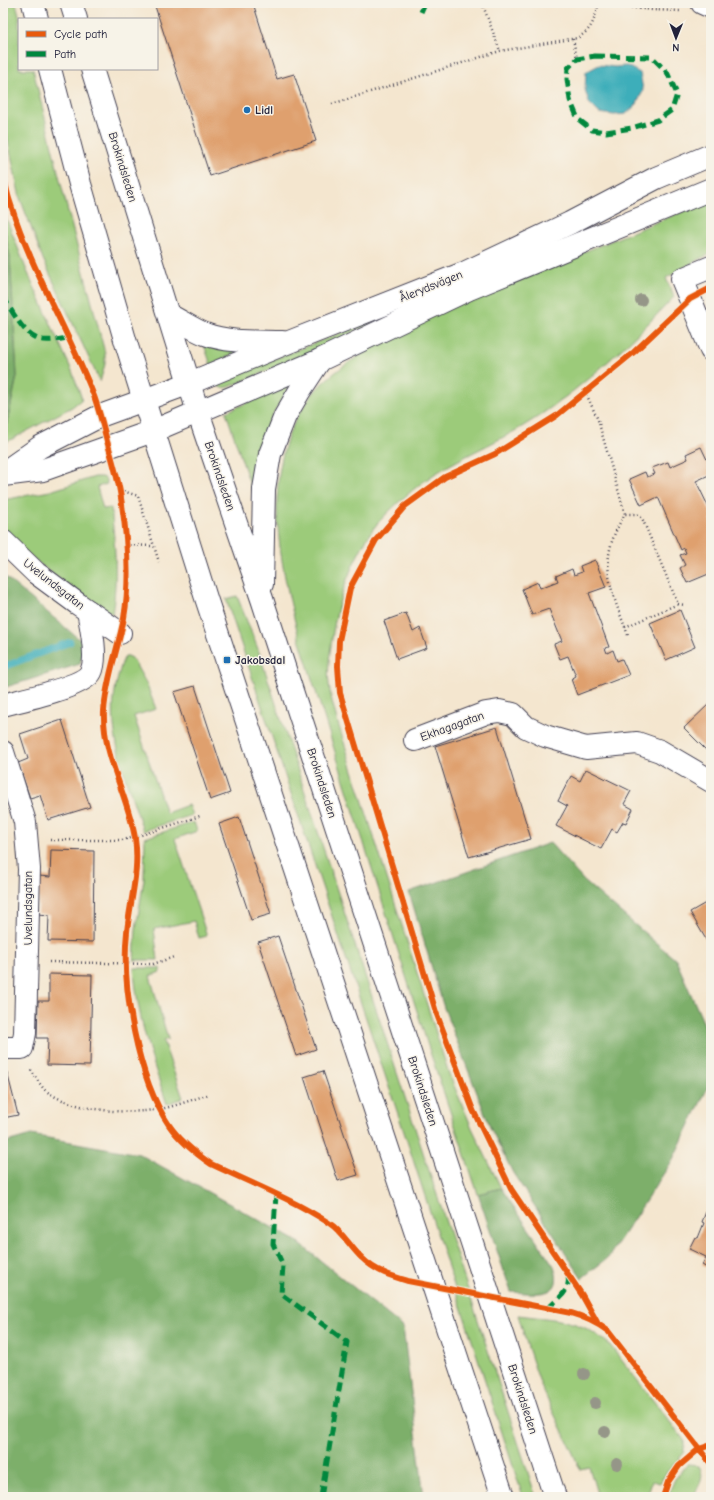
<svg xmlns="http://www.w3.org/2000/svg" width="714" height="1500" font-family="'Comic Neue',sans-serif">
<style>
.green{fill:#9ccb7a;stroke:#5f765a}
.forest{fill:#7daf6a;stroke:#506852}
.water{fill:#3eaeba;stroke:#30687a}
.lines{fill:none;stroke-linecap:round;stroke-linejoin:round}
.stream{stroke:#3eaeba;stroke-width:7}
.building{fill:#dfa06e}
.minor-casing{stroke:#423f51;stroke-width:24}
.major-casing{stroke:#423f51;stroke-width:24}
.path{stroke:#423f51;stroke-width:2.5;stroke-dasharray:1 3;stroke-linecap:butt}
.minor{stroke:#fff;stroke-width:22}
.major{stroke:#fff;stroke-width:22}
.quiet{stroke:#00873e;stroke-width:5;stroke-dasharray:10 5;stroke-linecap:butt}
.cycleway-casing{stroke:#f7f3e8;stroke-width:8}
.cycleway{stroke:#e8590c;stroke-width:6}
.tree{fill:#959688}
.poi-dot{fill:#1f6fb2;stroke:#f7f3e8;stroke-width:1.5}
.labels{text-anchor:middle;stroke-width:3;stroke-linejoin:round;paint-order:stroke}
.poi-label{font-size:12px;font-weight:bold;fill:#22223b;stroke:#f7f3e8;text-anchor:start}
.street-label{font-size:12px;fill:#22223b;stroke:#f7f3e8}
</style>
<rect width="100%" height="100%" fill="#f7f3e8"/>
<filter id="ink" filterUnits="userSpaceOnUse"><feTurbulence type="fractalNoise" baseFrequency=".025" numOctaves="2"/><feDisplacementMap in="SourceGraphic" scale="8" xChannelSelector="R" yChannelSelector="G"/><feConvolveMatrix kernelMatrix="1 2 1 2 8 2 1 2 1" color-interpolation-filters="sRGB"/></filter>
<filter id="wash" filterUnits="userSpaceOnUse"><feTurbulence type="fractalNoise" baseFrequency=".012" numOctaves="4" result="noise"/><feDisplacementMap in="SourceGraphic" scale="16" xChannelSelector="R" yChannelSelector="G"/><feGaussianBlur stdDeviation="0.9" result="paint"/><feColorMatrix in="noise" values="0 0 0 0 0 0 0 0 0 0 0 0 0 0 0 0 0 1.4 0 .05"/><feComposite in="paint" operator="in"/></filter>
<g filter="url(#wash)">
<rect width="100%" height="100%" fill="#f4e6cf"/>
<g class="green">
<path d="M3,3H16L20,19H19V69H33L63,192L105,353V364L100,382L43,259L20,198L3,117Z"/>
<path d="M711,200V254L699,259L666,278L674,297C632,341 587,384 536,418C505,439 470,452 438,472C419,483 383,514 371,532C350,565 337,601 332,639C330,653 327,670 329,684C330,696 334,708 337,720L449,1074L472,1128L501,1188L478,1194L428,1046L299,638C283,574 265,501 288,437C295,418 311,392 327,379C383,333 453,306 519,279C583,252 647,226 711,200Z"/>
<path d="M3,210L27,271L72,371L82,399L72,407L3,444L17,376L10,257L3,220Z"/>
<path d="M384,316L385,317L310,353L229,387L222,388L218,386V383L220,380Z"/>
<path d="M204,345L243,349L211,365Z"/>
<path d="M292,383C281,401 268,419 262,440C257,457 255,474 254,492L252,491L226,412Z"/>
<path d="M95,477H102L105,478L107,484L97,487L103,509L111,508C115,543 118,579 112,614C73,589 33,564 3,528V500L50,491Z"/>
<path d="M237,596L258,649L536,1497H523L408,1144L226,599Z"/>
<path d="M125,656H128L132,658L146,683L156,709L134,716L166,813L188,805L192,815L143,831C128,782 103,729 118,677C120,670 121,663 125,656Z"/>
<path d="M194,822L197,831L175,839L207,936L199,938L194,921L154,929L158,960H134L136,929L144,879L145,838Z"/>
<path d="M134,968H160V972L150,976L168,1039L163,1041L183,1098L167,1104C151,1057 137,1017 134,968Z"/>
<path d="M518,1315C539,1318 563,1318 583,1327C593,1331 601,1338 609,1344L684,1440V1453L667,1472L660,1483L652,1481L647,1497H598L589,1467L580,1469C568,1440 552,1412 540,1383C532,1361 525,1338 518,1315Z"/>
<path d="M688,1465L699,1466C706,1478 698,1486 693,1497H668C673,1484 675,1473 688,1465Z"/>
</g>
<g class="forest">
<path d="M3,220L10,257L17,376L3,439Z"/>
<path d="M3,575L85,644L80,664L3,688Z"/>
<path d="M550,843L584,881L676,960L711,1040V1081L672,1161L608,1258L582,1278L513,1173L491,1129L444,1008L409,892Z"/>
<path d="M31,1135L139,1154L295,1240L403,1327L424,1497H3V1143Z"/>
<path d="M501,1188L554,1266C566,1300 533,1293 511,1292L478,1194Z"/>
</g>
<path class="water" d="M599,65L615,67L627,66L640,73L643,90L637,104L626,114L614,115L599,113L589,103L585,89L586,72Z"/>
<g class="lines">
<path class="stream" d="M3,667L70,642"/>
</g>
<g id="blocks">
<g class="building">
<path d="M154,3H253L277,79L294,74L316,141L210,176Z"/>
<path d="M701,447L711,468V474L696,481L711,512V573L687,583L680,568L685,565L680,555L686,553L684,548L681,550L658,497L641,505L629,479L645,472L647,477L655,474L652,468L668,462L670,467L688,459L686,454Z"/>
<path d="M595,560L606,587L589,593L609,647L605,648L607,653L613,650L617,661L622,659L629,675L577,695L571,679L576,676L568,656L560,659L554,644L562,641L549,609L532,615L522,589L538,582L540,588L558,581L556,576L572,569L574,575L582,572L580,566Z"/>
<path d="M680,610L695,647L666,660L650,623Z"/>
<path d="M406,613L413,632L420,628L427,648L397,659L384,621Z"/>
<path d="M195,686L230,793L210,800L174,692Z"/>
<path d="M711,702V755L684,728Z"/>
<path d="M62,720L90,807L48,820L40,795L30,798L18,763L28,759L20,734Z"/>
<path d="M497,727L531,839L469,857L435,746Z"/>
<path d="M586,769L631,791L624,804L633,809L626,823L623,822L617,832L612,829L601,849L556,826L567,806L558,801L571,776L580,781Z"/>
<path d="M239,817L271,914L251,920L219,824Z"/>
<path d="M51,850L94,851L93,942L48,941L49,915L38,914L39,876L50,877Z"/>
<path d="M711,892V948L690,912L711,900L707,894Z"/>
<path d="M278,936L316,1049L296,1056L258,942Z"/>
<path d="M49,974L92,975L90,1066L47,1065L48,1038H37L38,1001H49Z"/>
<path d="M323,1071L358,1175L338,1181L304,1077Z"/>
<path d="M7,1072L18,1115L3,1118V1073Z"/>
<path d="M711,1199V1270L702,1265L706,1257L689,1249L695,1237L698,1238L704,1223L702,1222Z"/>
</g>
</g>
</g>
<g filter="url(#ink)">
<use href="#blocks" fill-opacity="0" stroke="#423f51" stroke-width="1"/>
<g class="lines">
<g class="minor-casing">
<g id="minor">
<path d="M702,3L711,7"/>
<path d="M711,267L682,279L711,350"/>
<path d="M3,473L40,447L100,416L144,400"/>
<path d="M3,475L43,470L153,431"/>
<path d="M3,541L36,573L78,604L120,633"/>
<path d="M3,705C20,700 84,687 91,672C98,658 91,626 88,611"/>
<path d="M415,740L486,713L499,711L513,714L526,727L545,736L586,748L637,743L660,751L711,781"/>
<path d="M3,752L25,822L29,869L25,1033L22,1048H3"/>
</g>
</g>
<g class="major-casing">
<g id="major">
<path d="M33,3L37,19"/>
<path d="M71,3L76,19"/>
<path d="M50,69L80,184L126,343L206,598L503,1497"/>
<path d="M92,69L198,412L262,599L555,1497"/>
<path d="M169,315C181,321 193,329 205,334C229,343 257,341 282,342"/>
<path d="M144,400L190,383L289,342L464,273L570,223L656,178L711,155"/>
<path d="M153,431L320,360L469,289L711,189"/>
<path d="M262,584L264,489L270,454L285,416L299,392L320,360"/>
</g>
</g>
<g class="path">
<path d="M482,3L500,51"/>
<path d="M627,7L652,10L681,11"/>
<path d="M573,39L577,59"/>
<path d="M332,104L500,51L577,38C593,30 594,19 599,3"/>
<path d="M585,391L598,420L625,514C596,561 610,588 628,635"/>
<path d="M120,490L138,496L159,562"/>
<path d="M126,545L153,546"/>
<path d="M678,604L685,605"/>
<path d="M625,627L678,604L642,518L637,514H625"/>
<path d="M50,840H122L135,837L200,816"/>
<path d="M49,962L153,964L174,957"/>
<path d="M31,1070C35,1076 40,1085 45,1090C71,1111 128,1115 160,1109C177,1106 193,1099 210,1094"/>
</g>
<use href="#minor" class="minor"/>
<use href="#major" class="major"/>
<g class="quiet">
<path d="M421,12L425,3"/>
<path d="M595,56L652,57L667,72L677,94L672,110L658,120L632,128L606,132L592,130L578,119L570,100L567,79L568,68L577,59Z"/>
<path d="M3,296C11,309 23,334 38,339C47,342 59,339 69,338"/>
<path d="M276,1194L273,1244L283,1265L281,1294L347,1342L321,1497"/>
<path d="M548,1308C558,1299 571,1291 568,1276"/>
</g>
<g class="cycleway-casing">
<g id="cycleway">
<path d="M3,172C5,182 7,193 10,202C31,270 68,330 94,396C99,410 103,426 107,441C112,458 117,475 120,492C127,533 131,577 124,618C118,649 106,679 104,711C102,755 128,795 135,838C140,870 130,901 127,932C121,987 138,1079 169,1125C180,1141 195,1153 211,1164C251,1183 292,1199 329,1223C343,1232 350,1247 362,1258C375,1271 391,1276 408,1281L571,1313C585,1317 596,1322 608,1331L711,1464"/>
<path d="M597,1322L582,1295L511,1189L473,1110L436,1012L340,693L338,666L339,641L350,588L376,540L405,506L445,477L495,454L556,416L634,352L690,299L711,288"/>
<path d="M663,1497L668,1482L679,1466L699,1449L711,1445"/>
</g>
</g>
<use href="#cycleway" class="cycleway"/>
</g>
<g class="tree">
<circle cx="641" cy="300" r="6"/>
<circle cx="584" cy="1374" r="6"/>
<circle cx="595" cy="1403" r="6"/>
<circle cx="605" cy="1432" r="6"/>
<circle cx="617" cy="1464" r="6"/>
</g>
</g>
<g class="poi-dot">
<circle cx="247" cy="110" r="4"/>
<rect x="223" y="656" width="8" height="8" rx="2"/>
</g>
<g class="labels">
<g class="poi-label">
<text x="255" y="114">Lidl</text>
<text x="235" y="664">Jakobsdal</text>
</g>
<g class="street-label">
<text transform="translate(123 167) rotate(73)" y="4">Brokindsleden</text>
<text transform="translate(431 286) rotate(-22)" y="4">Ålerydsvägen</text>
<text transform="translate(220 476) rotate(71)" y="4">Brokindsleden</text>
<text transform="translate(54 584) rotate(38)" y="4">Uvelundsgatan</text>
<text transform="translate(452 726) rotate(-20)" y="4">Ekhagagatan</text>
<text transform="translate(322 783) rotate(72)" y="4">Brokindsleden</text>
<text transform="translate(28 908) rotate(-90)" y="4">Uvelundsgatan</text>
<text transform="translate(423 1091) rotate(72)" y="4">Brokindsleden</text>
<text transform="translate(523 1399) rotate(72)" y="4">Brokindsleden</text>
</g>
</g>
<rect width="714" height="1500" fill="none" stroke="#f7f3e8" stroke-width="16"/>
<rect x="18" y="18" width="140" height="52" fill="#f7f3e8" stroke="#a29fa3"/>
<rect x="26" y="31" width="20" height="6" fill="#e8590c" stroke="#a29fa3"/>
<text x="54" y="38" font-size="12" fill="#22223b">Cycle path</text>
<rect x="26" y="51" width="20" height="6" fill="#00873e" stroke="#a29fa3"/>
<text x="54" y="58" font-size="12" fill="#22223b">Path</text>
<g transform="translate(676 38) rotate(181)" stroke="#f7f3e8" stroke-width="3" paint-order="stroke">
<path d="M0-3L7 15L0 10L-7 15Z" fill="#22223b"/>
<text y="-6" font-size="11" font-weight="bold" text-anchor="middle" fill="#22223b">N</text>
</g>
</svg>
